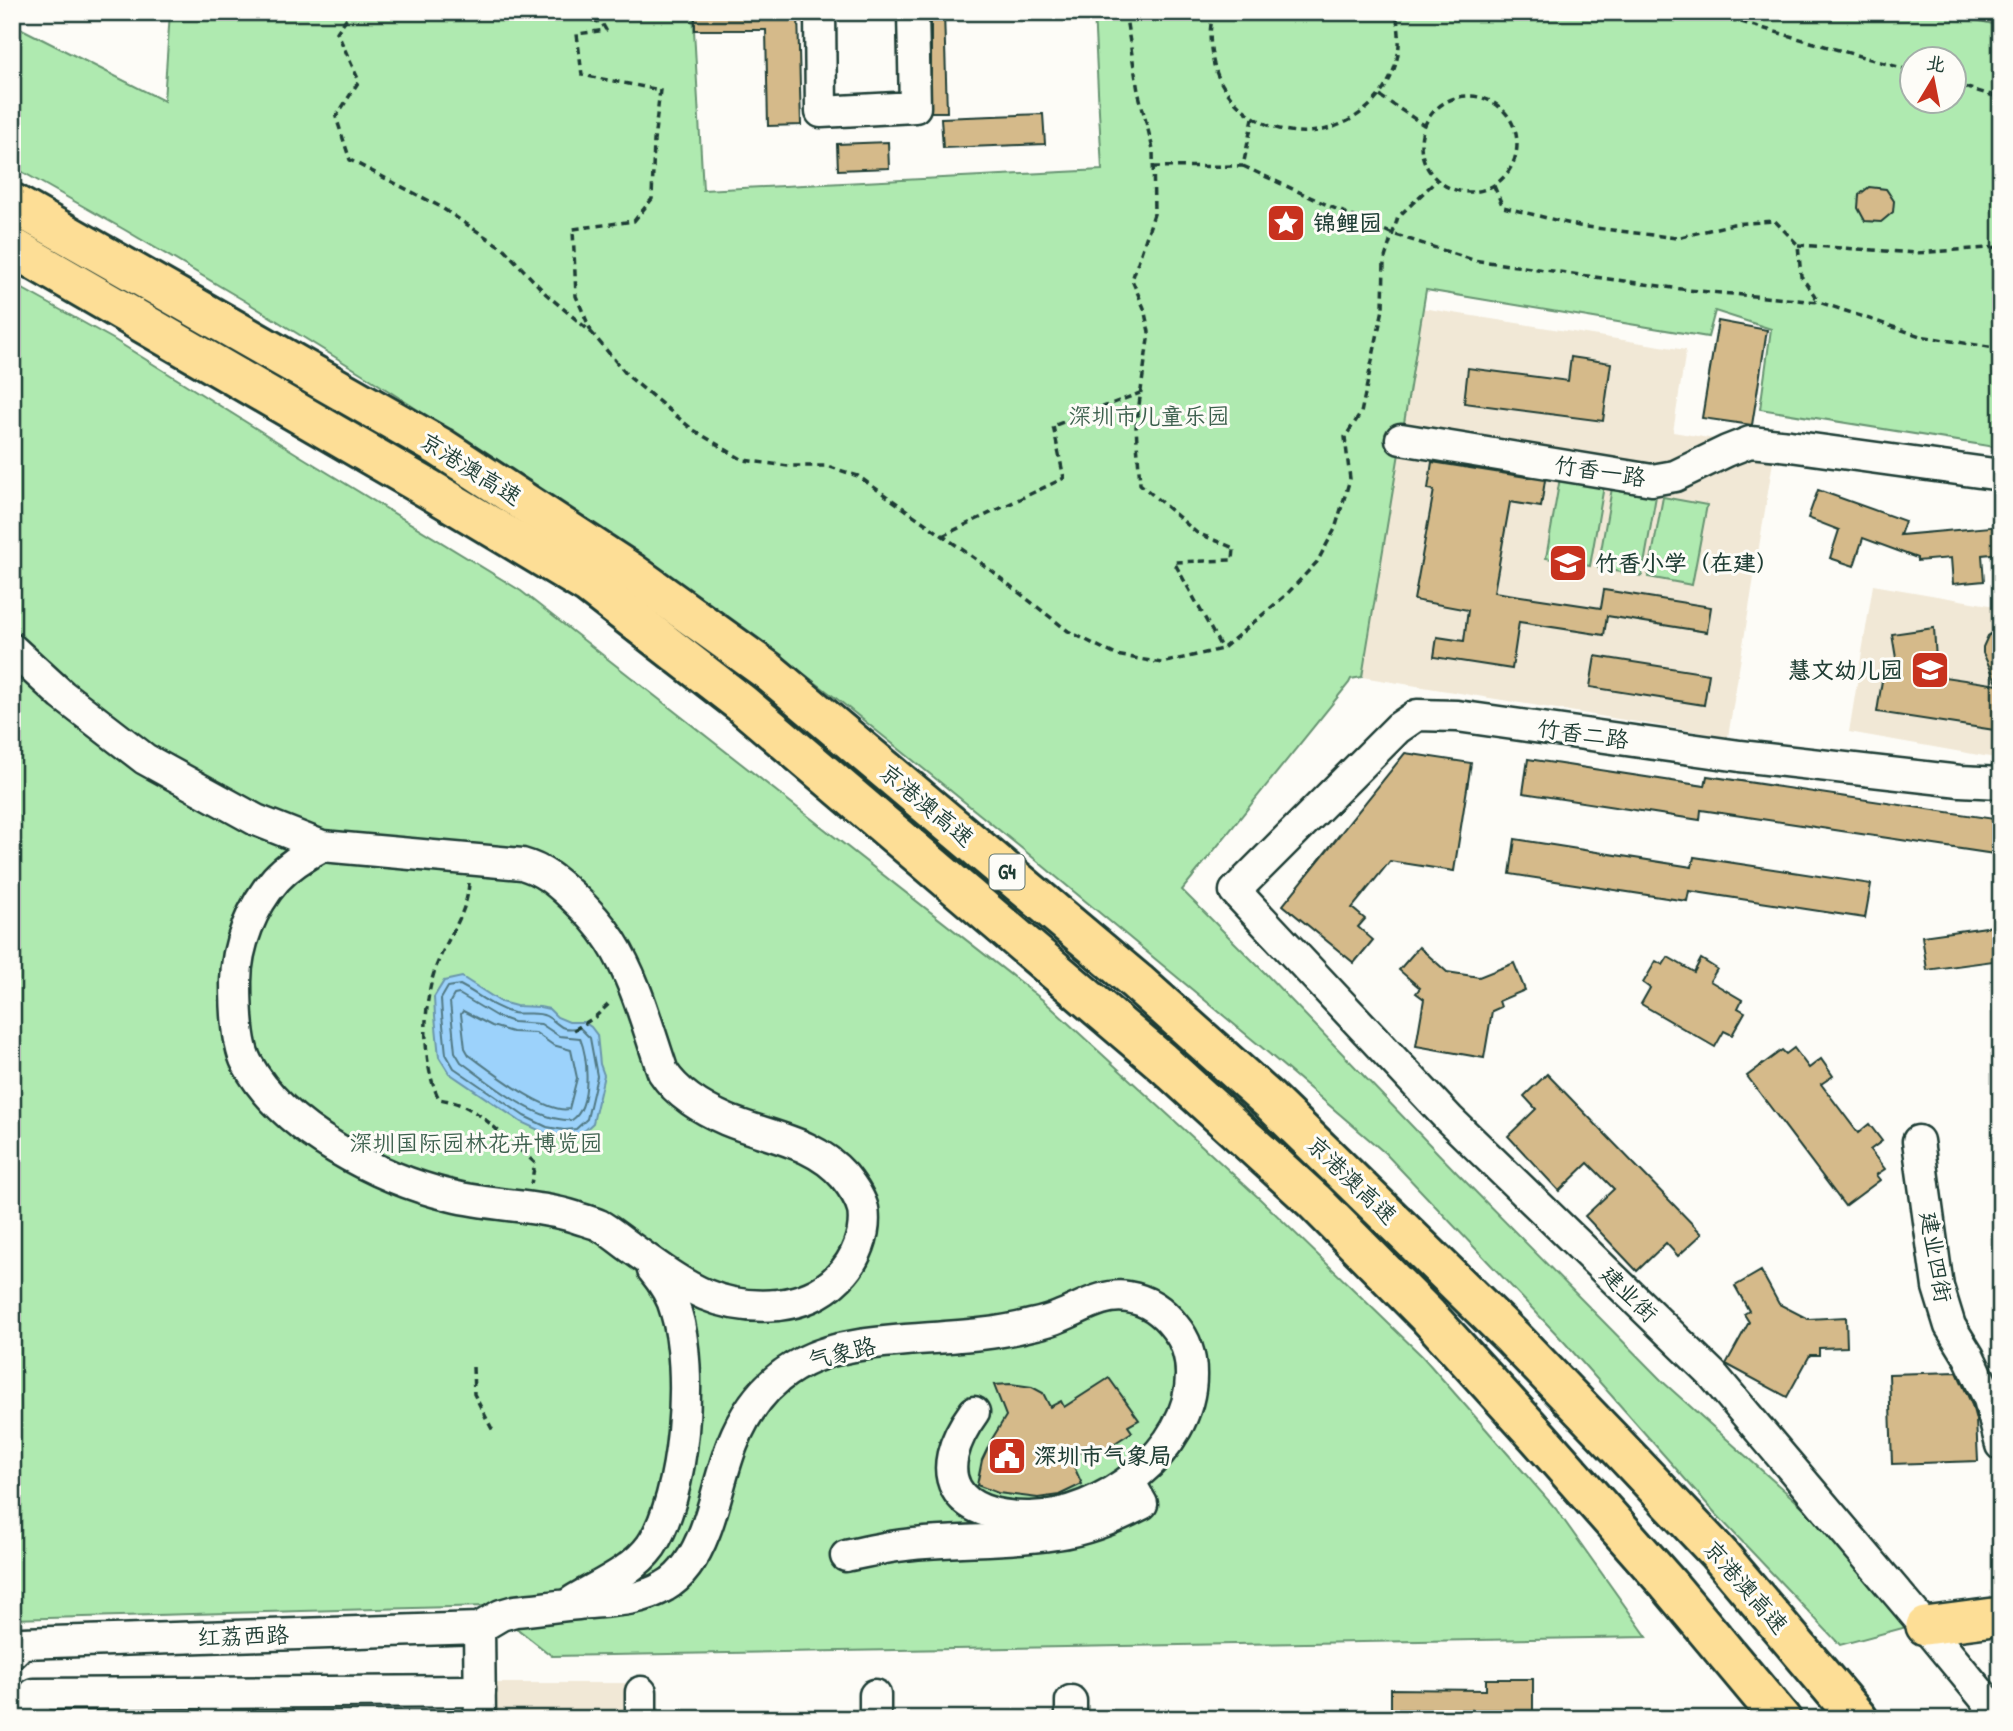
<svg xmlns="http://www.w3.org/2000/svg" width="2013" height="1731" font-family="'Patrick Hand','LXGW WenKai TC',sans-serif">
<style>
.built{fill:#f1e8d6}
.green{fill:#afeab0;stroke:#679472;stroke-width:2;fill-rule:evenodd}
.water{fill:#9cd2fb;stroke:#6a96ab;stroke-width:2}
.lines{fill:none;stroke-linecap:round;stroke-linejoin:round}
.shore{stroke:#517984;stroke-width:2}
.building{fill:#d5ba8a;stroke:#1f3d34;stroke-width:2}
.minor-casing{stroke:#1f3d34;stroke-width:35}
.major-casing{stroke:#1f3d34;stroke-width:42}
.highway-casing{stroke:#1f3d34;stroke-width:44}
.path{stroke:#1f3d34;stroke-width:3.5;stroke-dasharray:7 5;stroke-linecap:butt}
.minor{stroke:#fdfcf7;stroke-width:30}
.major{stroke:#fdde96;stroke-width:37}
.highway{stroke:#fdde96;stroke-width:38}
.labels{text-anchor:middle;stroke-width:6;stroke-linejoin:round;paint-order:stroke}
.shield{fill:#fdfcf7;stroke:#62766e;stroke-width:2}
.shield-label{font-size:21px;font-weight:bold;fill:#1f3d34}
.poi-label{font-size:23px;font-weight:bold;fill:#1f3d34;stroke:#fdfcf7;text-anchor:start}
.park-label{font-size:23px;fill:#3c604d;stroke:#fdfcf7}
.street-label{font-size:23px;fill:#1f3d34;stroke:#fdfcf7}
</style>
<rect width="100%" height="100%" fill="#fdfcf7"/>
<filter id="ink" filterUnits="userSpaceOnUse"><feTurbulence type="fractalNoise" baseFrequency=".0143" numOctaves="2"/><feDisplacementMap in="SourceGraphic" scale="14" xChannelSelector="R" yChannelSelector="G"/><feConvolveMatrix kernelMatrix="1 2 1 2 8 2 1 2 1" color-interpolation-filters="sRGB"/></filter>
<g filter="url(#ink)">
<g class="built">
<path d="M1943,12H2001V26Z"/>
<path d="M1422,308L1686,350L1673,432L1775,449L1728,737L1362,677Z"/>
<path d="M1873,585L2001,607V759L1849,732Z"/>
<rect x="496" y="1683" width="137" height="36"/>
</g>
<g class="green">
<path d="M170,12H693L703,190L1102,170L1094,12H1943L2001,26V448L1760,409L1771,329L1715,311L1708,337L1426,290L1362,677L1351,679L1349,683L1182,890L1265,973L1457,1173L1663,1382L1844,1544L1914,1625L1840,1645L1716,1514L1565,1343L1385,1153L1259,1045L1025,851L841,702L762,642L616,538L364,375L245,301L125,230L12,166V24L164,101ZM1912,60H1954V102H1912Z"/>
<path d="M12,283L113,339L297,454L521,591L1044,1001L1260,1199L1422,1356L1556,1509L1647,1637L552,1656L488,1606L12,1619Z"/>
<path d="M1560,478L1604,486L1590,566L1546,558Z"/>
<path d="M1612,488L1656,496L1642,576L1598,568Z"/>
<path d="M1663,497L1707,505L1692,585L1648,577Z"/>
</g>
<path class="water" d="M462,977L501,1002L516,1006L540,1007L549,1009L557,1017L569,1022H584L591,1027L597,1035L600,1064L604,1075L593,1123L580,1135L564,1137L545,1133L521,1122L449,1073L439,1057L435,1016L434,997L444,981Z"/>
<g class="lines">
<g class="shore">
<path d="M460,985C478,994 493,1008 513,1013C523,1015 537,1011 546,1016C564,1026 556,1030 580,1028L590,1038L597,1076L587,1119L576,1129L564,1130L547,1127L524,1116L454,1068L446,1054L442,1015L441,999L448,987Z"/>
<path d="M459,994L496,1016L513,1022L541,1024L559,1036L580,1038C588,1058 592,1107 572,1120C537,1123 489,1082 461,1062L455,1052L450,1002L454,995Z"/>
<path d="M463,1011L492,1026L512,1032L536,1033L553,1045L571,1050L577,1078L569,1109C545,1114 490,1070 469,1055L465,1048L461,1014Z"/>
</g>
</g>
<g class="building">
<path d="M695,12L798,13L801,125L768,126L766,30H695Z"/>
<path d="M931,12H944L947,112H931Z"/>
<path d="M1043,114L1045,144L943,148L941,118Z"/>
<path d="M888,142L889,168L838,170L837,144Z"/>
<path d="M1869,187L1886,189L1894,201L1893,212L1881,222L1865,221L1858,208L1859,195Z"/>
<path d="M1718,321L1767,330L1752,425L1702,418Z"/>
<path d="M1571,357L1611,363L1603,421L1464,403L1468,368L1568,381Z"/>
<path d="M1432,462L1545,480L1541,507L1510,502L1494,592L1601,608L1604,590L1711,607L1707,632L1607,616L1604,635L1519,622L1512,669L1434,657L1437,637L1464,641L1468,610L1414,600L1434,490L1428,489Z"/>
<path d="M1818,490L1905,521L1900,535L2001,526V553L1982,555L1984,581L1953,584L1951,558L1917,561V558L1863,538L1854,566L1830,558L1839,530L1808,518Z"/>
<path d="M2001,627V731L1877,712L1884,668L1898,670L1892,634L1934,628L1937,676L1998,685L1983,653V647L1988,636Z"/>
<path d="M1595,656L1709,674L1704,705L1590,687Z"/>
<path d="M1405,753L1471,763L1454,871L1390,861L1352,908L1365,919L1358,927L1373,940L1354,963L1283,905Z"/>
<path d="M1528,759L1705,786L1707,776L2001,820V855L1701,810L1700,820L1523,793Z"/>
<path d="M1515,839L1692,867L1694,857L1871,884L1865,918L1689,891L1687,901L1510,874Z"/>
<path d="M2001,925V960L1927,970L1922,936Z"/>
<path d="M1419,947L1447,972L1479,977L1514,963L1525,990L1499,1001L1501,1007L1492,1011L1484,1058L1416,1046L1424,999L1416,993L1420,988L1399,970Z"/>
<path d="M1668,957L1694,972L1701,959L1717,969L1710,981L1742,1000L1738,1008L1745,1012L1732,1035L1724,1031L1715,1047L1641,1004L1650,988L1643,983L1656,961L1663,965Z"/>
<path d="M1794,1048L1809,1068L1821,1059L1833,1076L1821,1084L1858,1133L1869,1124L1882,1141L1870,1150L1885,1169L1876,1175L1880,1180L1845,1206L1747,1076L1782,1050L1786,1054Z"/>
<path d="M1547,1074L1702,1234L1678,1256L1666,1243L1637,1271L1585,1216L1614,1189L1588,1163L1559,1191L1508,1136L1536,1109L1524,1096Z"/>
<path d="M1761,1271L1779,1304L1808,1319L1846,1317L1847,1347L1819,1348V1355H1810L1787,1397L1726,1364L1749,1322L1744,1314L1749,1311L1735,1286Z"/>
<path d="M1957,1372L1972,1405L1976,1420L1978,1461L1892,1464L1889,1374Z"/>
<path d="M1109,1378L1139,1420L1128,1426L1132,1432L1101,1452L1095,1444L1070,1458L1082,1484L1059,1495L1038,1498L998,1493L977,1485L982,1460L992,1439L1006,1416L994,1385L1011,1384L1032,1387L1043,1393L1050,1407L1061,1401L1064,1407Z"/>
<path d="M1486,1679H1533V1719H1391V1689L1486,1690Z"/>
</g>
<g class="lines">
<g class="minor-casing">
<g id="minor">
<path d="M820,12L821,112L915,107L913,12"/>
<path d="M1401,439L1652,480L1675,476L1727,451L1750,442L1790,446L2001,475"/>
<path d="M12,649L62,695L145,759L256,820L322,846L522,864C543,870 556,881 572,896C586,909 600,924 611,941C636,980 648,1029 663,1072C678,1095 702,1109 727,1120C768,1137 814,1141 844,1176C852,1186 860,1197 863,1209C867,1233 856,1260 839,1277C821,1295 802,1302 778,1305C712,1311 680,1282 630,1247C620,1240 610,1231 599,1225C592,1222 583,1220 575,1217C538,1205 492,1206 452,1196C380,1179 283,1130 247,1063C237,1045 236,1003 236,982C236,946 252,906 276,879C289,865 305,855 322,846"/>
<path d="M2001,783L1960,781L1740,756L1457,716L1417,715L1398,728L1235,891L1449,1119L1712,1374L1925,1626L2001,1718"/>
<path d="M1918,1141L1938,1287L1950,1326L1969,1357L1989,1399L2001,1445"/>
<path d="M846,1556C865,1552 885,1547 905,1545C955,1539 1006,1542 1056,1534C1087,1530 1115,1518 1142,1504L1129,1481"/>
<path d="M573,1601C599,1585 633,1571 651,1546C685,1496 694,1369 676,1312C672,1296 663,1282 653,1270"/>
<path d="M479,1628L480,1719"/>
<path d="M12,1653L22,1643L479,1628L501,1615L515,1611C536,1609 557,1606 578,1604C607,1601 639,1602 665,1586C685,1575 697,1552 705,1531C716,1503 721,1473 732,1445C754,1388 793,1356 854,1346C912,1336 973,1340 1031,1325C1041,1323 1052,1320 1061,1316C1083,1307 1104,1293 1128,1297C1147,1300 1163,1311 1175,1327C1186,1340 1191,1357 1191,1374C1192,1451 1101,1516 1030,1517C954,1518 928,1475 974,1412"/>
<path d="M641,1692V1719"/>
<path d="M216,1693L217,1719"/>
<path d="M875,1695V1719"/>
<path d="M34,1719V1694L480,1691"/>
<path d="M1071,1719V1701"/>
</g>
</g>
<g class="major-casing">
<path id="major" d="M1925,1626L2001,1616"/>
</g>
<g class="highway-casing">
<g id="highway">
<path d="M12,203L440,447L632,573L768,671L1137,982L1269,1100L1512,1337L1618,1447L1718,1553L1858,1719"/>
<path d="M12,247L429,489L589,585L741,703L1161,1061L1314,1201L1428,1316L1539,1438L1668,1584L1781,1719"/>
</g>
</g>
<g class="path">
<path d="M357,12L346,19L337,32L359,81L336,117L350,160L439,206L504,249L546,294L592,333L628,376L692,429L743,460L788,466H827L858,476L980,562L1068,631L1116,655L1162,663L1222,649L1286,595L1317,562L1335,529L1350,479L1345,437L1361,413L1383,309L1384,261L1398,217L1437,180"/>
<path d="M571,12V14L602,23L606,30L577,34L582,75L660,90L654,141L652,199L634,221L573,229L576,296L591,331"/>
<path d="M1125,12L1138,91L1153,149L1154,214L1132,280L1144,308L1149,332L1136,427L1140,484L1197,533L1234,548L1233,560L1174,562L1222,649"/>
<path d="M1214,12C1208,29 1210,48 1214,65C1219,83 1229,97 1243,109C1312,170 1422,101 1395,12"/>
<path d="M1706,12L1912,71"/>
<path d="M1954,84L2001,98"/>
<path d="M1380,96L1424,125"/>
<circle cx="1469" cy="144" r="48"/>
<path d="M1243,166L1336,209L1393,234L1473,260L1688,290L1819,302L1920,336L2001,349"/>
<path d="M1153,167L1243,166L1253,118"/>
<path d="M1494,186L1503,207L1579,226L1677,238L1733,224L1775,221L1798,245L1801,276L1819,302"/>
<path d="M1798,245L1916,253L2001,247"/>
<path d="M942,536L1064,478L1053,426L1140,393"/>
<path d="M469,883C467,914 449,935 438,962C422,999 421,1064 439,1099C470,1104 483,1117 505,1137C515,1146 525,1154 535,1163L531,1184"/>
<path d="M574,1030L595,1017L612,1001"/>
<path d="M473,1367L474,1394L494,1433"/>
</g>
<use href="#minor" class="minor"/>
<use href="#major" class="major"/>
<use href="#highway" class="highway"/>
</g>
</g>
<defs>
<g id="sight-square" transform="scale(2.0125)"><rect x="-9" y="-9" width="18" height="18" rx="4" fill="#c8321e" stroke="#fdfcf7"/><path d="M0-6L1.8-2.2L6-1.7L2.9 1.2L3.7 5.4L0 3.3L-3.7 5.4L-2.9 1.2L-6-1.7L-1.8-2.2Z" fill="#fff"/></g>
<g id="university-square" transform="scale(2.0125)"><rect x="-9" y="-9" width="18" height="18" rx="4" fill="#c8321e" stroke="#fdfcf7"/><path d="M0-5L7-2L0 1L-7-2ZM-4 1L0 2.5L4 1V4Q0 6-4 4Z" fill="#fff"/></g>
<g id="school-square" transform="scale(2.0125)"><rect x="-9" y="-9" width="18" height="18" rx="4" fill="#c8321e" stroke="#fdfcf7"/><path d="M0-5L7-2L0 1L-7-2ZM-4 1L0 2.5L4 1V4Q0 6-4 4Z" fill="#fff"/></g>
<g id="civic-square" transform="scale(2.0125)"><rect x="-9" y="-9" width="18" height="18" rx="4" fill="#c8321e" stroke="#fdfcf7"/><path d="M-.6-6.5H3V-4.5H.6V-3L4-1V1h2V6H-6V1h2V-1L-.6-3ZM-1.2 2.5V6h2.4V2.5Z" fill="#fff"/></g>
</defs>
<g fill-rule="evenodd">
<use href="#sight-square" x="1286" y="223"/>
<use href="#university-square" x="1568" y="563"/>
<use href="#school-square" x="1930" y="670"/>
<use href="#civic-square" x="1007" y="1456"/>
</g>
<g class="labels">
<rect class="shield" x="989.5" y="854.5" width="35" height="35" rx="5"/>
<g class="shield-label">
<text x="1007" y="879">G4</text>
</g>
<g class="poi-label">
<text x="1313" y="231">锦鲤园</text>
<text x="1595" y="571">竹香小学（在建）</text>
<text x="1903" y="678" text-anchor="end">慧文幼儿园</text>
<text x="1034" y="1464">深圳市气象局</text>
</g>
<g class="park-label">
<text x="1149" y="424">深圳市儿童乐园</text>
<text x="476" y="1151">深圳国际园林花卉博览园</text>
</g>
<g class="street-label">
<text transform="translate(471 469) rotate(32)" y="8">京港澳高速</text>
<text transform="translate(1600 471) rotate(9)" y="8">竹香一路</text>
<text transform="translate(1583 734) rotate(8)" y="8">竹香二路</text>
<text transform="translate(927 805) rotate(40)" y="8">京港澳高速</text>
<text transform="translate(1352 1180) rotate(44)" y="8">京港澳高速</text>
<text transform="translate(1936 1257) rotate(80)" y="8">建业四街</text>
<text transform="translate(1629 1294) rotate(44)" y="8">建业街</text>
<text transform="translate(842 1353) rotate(-14)" y="8">气象路</text>
<text transform="translate(1746 1587) rotate(49)" y="8">京港澳高速</text>
<text transform="translate(243 1636) rotate(-2)" y="8">红荔西路</text>
</g>
</g>
<rect width="2013" height="1731" fill="none" stroke="#fdfcf7" stroke-width="42"/>
<rect x="21" y="21" width="1971" height="1689" fill="none" stroke="#1f3d34" stroke-width="2.5" filter="url(#ink)"/>
<g transform="translate(1933 80) rotate(10)"><circle r="33" fill="#fdfcf7" stroke="#a4b0a9" stroke-width="2"/>
<path d="M0-5L12 26L0 18L-12 26Z" fill="#c8321e"/>
<text y="-10" font-size="19" font-weight="bold" text-anchor="middle" fill="#1f3d34">北</text>
</g>
</svg>
